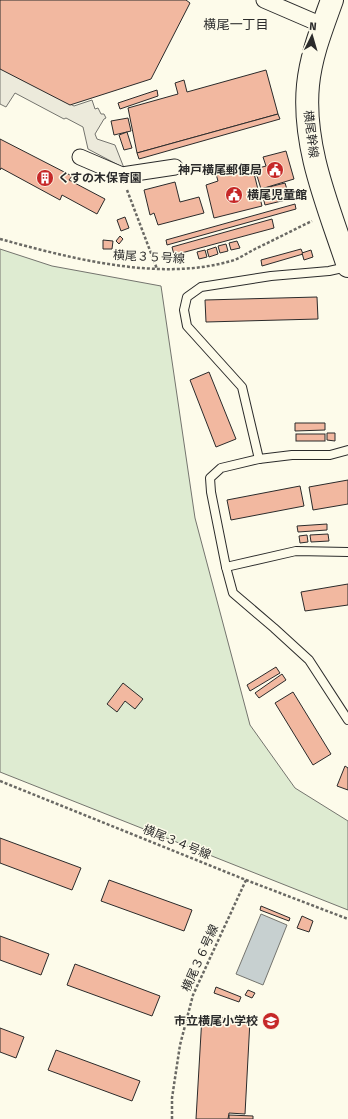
<svg xmlns="http://www.w3.org/2000/svg" width="348" height="1119" font-family="'Fira Sans','Noto Sans JP',sans-serif">
<style>
.green{fill:#deebd1;stroke:#74746e}
.parking{fill:#eceadb;stroke:#74746e}
.water{fill:#c7d0d0;stroke:#74746e}
.building{fill:#f2b8a0;stroke:#2b2b2b}
.lines{fill:none;stroke-linecap:round;stroke-linejoin:round}
.lane-casing{stroke:#2b2b2b;stroke-width:10}
.street-casing{stroke:#2b2b2b;stroke-width:17}
.secondary-casing{stroke:#2b2b2b;stroke-width:24}
.path{stroke:#6a6964;stroke-width:2.5;stroke-dasharray:3 2;stroke-linecap:butt}
.lane{stroke:#fdfbea;stroke-width:8}
.street{stroke:#fdfbea;stroke-width:15}
.secondary{stroke:#fdfbea;stroke-width:22}
.labels{text-anchor:middle;stroke-width:3;stroke-linejoin:round;paint-order:stroke}
.street-label{font-size:12px;fill:#2b2b2b;stroke:#fdfbea}
.poi-label{font-size:12px;font-weight:bold;fill:#2b2b2b;stroke:#fdfbea;text-anchor:end}
.neighbourhood-label{font-size:13px;fill:#2b2b2b;stroke:#fdfbea}
</style>
<rect width="100%" height="100%" fill="#fdfbea"/>
<path class="green" d="M0,249L52,266L161,286L195,518L250,725L295,788L348,821V910L0,772Z"/>
<path class="parking" d="M0,68L74,106L92,100L95,109L98,108L101,114H104L106,118L104,119L95,134L97,139L115,145L124,168L88,149L83,127L66,118L64,119L15,93L6,107L0,104Z"/>
<path class="water" d="M261,914L287,925L263,985L236,974Z"/>
<g class="building">
<path d="M0,0H186L190,3L151,79L70,105L0,69Z"/>
<path d="M266,70L278,114L137,153L128,108L178,94L175,83L184,80L187,92Z"/>
<path d="M157,90L158,96L120,109L118,103Z"/>
<path d="M278,114L280,119L139,159L137,153Z"/>
<path d="M128,118L131,131L114,135L111,121Z"/>
<path d="M127,132L132,148L124,150L119,135Z"/>
<path d="M0,139L72,176L69,180L105,199L97,214L62,195L60,200L1,168L0,170Z"/>
<path d="M286,151L294,179L261,189L255,169L266,166L263,157Z"/>
<path d="M252,165L262,206L214,218L206,185L218,181L216,174Z"/>
<path d="M175,182L180,202L199,197L204,213L158,225L154,213L150,215L144,190Z"/>
<path d="M285,183L290,199L265,205L261,189Z"/>
<path d="M295,204L296,209L167,245L166,240Z"/>
<path d="M125,217L129,228L121,231L117,220Z"/>
<path d="M272,219L274,228L174,255L172,247Z"/>
<path d="M120,236L123,239L119,244L116,241Z"/>
<path d="M103,240L113,241L112,249H103Z"/>
<path d="M237,241L240,248L231,250L229,243Z"/>
<path d="M226,244L228,251L220,253L218,246Z"/>
<path d="M216,247L218,254L209,257L207,250Z"/>
<path d="M301,249L303,254L262,266L261,260Z"/>
<path d="M205,250L207,257L199,259L197,252Z"/>
<path d="M311,250L313,257L304,260L302,253Z"/>
<path d="M317,297L318,319L206,322L205,300Z"/>
<path d="M209,372L236,439L216,447L190,380Z"/>
<path d="M295,423H325V430L295,431Z"/>
<path d="M327,433H335V441L327,440Z"/>
<rect x="296" y="434" width="29" height="7"/>
<path d="M348,480V504L313,510L309,487Z"/>
<path d="M300,486L304,506L231,520L227,500Z"/>
<path d="M327,524V530L298,532L297,526Z"/>
<path d="M328,534L329,541L311,542L310,535Z"/>
<path d="M307,535L308,542L300,543L299,536Z"/>
<path d="M348,584V605L305,611L301,592Z"/>
<path d="M276,667L280,673L250,691L247,685Z"/>
<path d="M282,674L286,680L259,698L255,693Z"/>
<path d="M123,683L143,699L135,709L125,701L117,712L107,704Z"/>
<path d="M293,692L331,754L313,765L275,703Z"/>
<path d="M345,766L348,768V790L337,786Z"/>
<path d="M0,838L81,868L72,890L0,863Z"/>
<path d="M109,880L192,910L184,931L101,901Z"/>
<path d="M261,906L290,918L289,921L260,910Z"/>
<path d="M302,916L313,921L309,932L297,928Z"/>
<path d="M0,936L49,954L41,975L0,960Z"/>
<path d="M75,964L160,996L152,1016L67,985Z"/>
<path d="M216,987L241,997L239,1002L214,993Z"/>
<path d="M248,990L255,993L252,998L245,995Z"/>
<path d="M202,1016L250,1020L245,1114L229,1113L228,1119H196Z"/>
<path d="M0,1028L24,1037L16,1058L0,1052Z"/>
<path d="M56,1050L140,1081L132,1101L48,1070Z"/>
<path d="M229,1115L253,1116V1119H229Z"/>
</g>
<g class="lines">
<g class="lane-casing">
<g id="lane">
<path d="M348,450L330,455H292L259,459L221,468L210,478L211,492L226,567L233,593L274,628L309,660L348,720"/>
<path d="M259,459L242,387L187,326L184,310L187,297L201,287L271,276L329,271L347,267"/>
<path d="M226,567L296,551L348,552"/>
</g>
</g>
<g class="street-casing">
<g id="street">
<path d="M264,0L322,25"/>
<path d="M80,157L122,175L175,167"/>
</g>
</g>
<g class="secondary-casing">
<path id="secondary" d="M332,0C322,28 311,55 308,85C302,147 329,208 348,266"/>
</g>
<g class="path">
<path d="M127,190L157,269"/>
<path d="M0,239C70,258 159,282 231,261C239,259 247,253 255,249C274,240 293,230 312,221"/>
<path d="M0,781L246,880L348,919"/>
<path d="M172,1119V1098L180,1045L193,995L246,880"/>
</g>
<use href="#lane" class="lane"/>
<use href="#street" class="street"/>
<use href="#secondary" class="secondary"/>
</g>
<defs>
<g id="civic-disc" transform="scale(0.9)"><circle r="9.5" fill="#c62828" stroke="#fdfbea"/><path d="M-.6-6.5H3V-4.5H.6V-3L4-1V1h2V6H-6V1h2V-1L-.6-3ZM-1.2 2.5V6h2.4V2.5Z" fill="#fff"/></g>
<g id="building-disc" transform="scale(0.9)"><circle r="9.5" fill="#c62828" stroke="#fdfbea"/><path d="M-4-6H4V6H1V3H-1V6H-4ZM-2.5-4.3h1.7v1.8h-1.7ZM.8-4.3h1.7v1.8H.8ZM-2.5-1h1.7V.8h-1.7ZM.8-1h1.7V.8H.8Z" fill="#fff"/></g>
<g id="school-disc" transform="scale(0.9)"><circle r="9.5" fill="#c62828" stroke="#fdfbea"/><path d="M0-5L7-2L0 1L-7-2ZM-4 1L0 2.5L4 1V4Q0 6-4 4Z" fill="#fff"/></g>
</defs>
<g fill-rule="evenodd">
<use href="#civic-disc" x="275" y="170"/>
<use href="#building-disc" x="45" y="178"/>
<use href="#civic-disc" x="234" y="195"/>
<use href="#school-disc" x="271" y="1021"/>
</g>
<g class="labels">
<g class="street-label">
<text transform="translate(311 134) rotate(83)" y="4">横尾幹線</text>
<text transform="translate(149 257) rotate(3)" y="4">横尾３５号線</text>
<text transform="translate(177 842) rotate(22)" y="4">横尾３４号線</text>
<text transform="translate(200 958) rotate(-66)" y="4">横尾３６号線</text>
</g>
<g class="poi-label">
<text x="262" y="174">神戸横尾郵便局</text>
<text x="58" y="182" text-anchor="start">くすの木保育園</text>
<text x="247" y="199" text-anchor="start">横尾児童館</text>
<text x="258" y="1025">市立横尾小学校</text>
</g>
<g class="neighbourhood-label">
<text x="236" y="29">横尾一丁目</text>
</g>
</g>
<g transform="translate(312 36) rotate(5)" stroke="#fdfbea" stroke-width="3" paint-order="stroke">
<path d="M0-3L7 15L0 10L-7 15Z" fill="#2b2b2b"/>
<text y="-6" font-size="11" font-weight="bold" text-anchor="middle" fill="#2b2b2b">N</text>
</g>
</svg>
